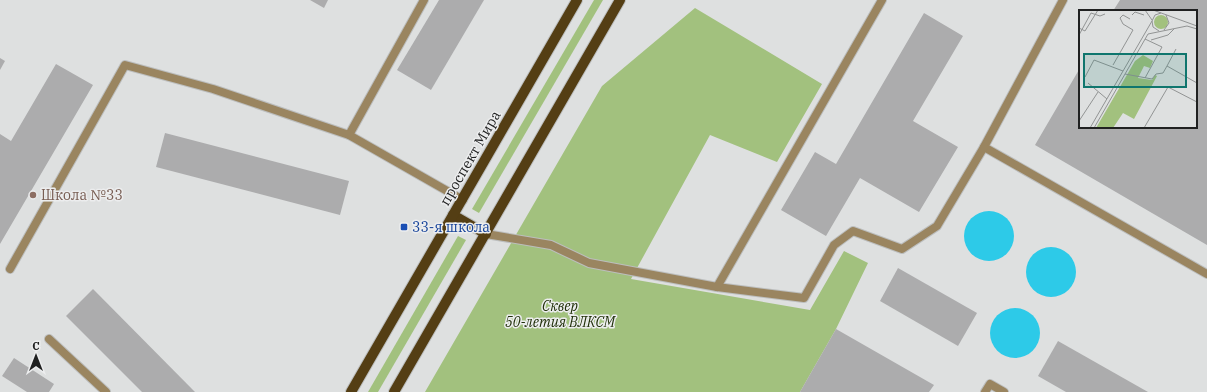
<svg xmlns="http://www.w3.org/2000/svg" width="1207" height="392" font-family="'IBM Plex Serif',serif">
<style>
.green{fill:#a2c17e}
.water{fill:#2dcae8}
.building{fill:#acacad}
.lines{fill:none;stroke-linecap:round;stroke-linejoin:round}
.service-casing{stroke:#bcbebe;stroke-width:10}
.primary-casing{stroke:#bcbebe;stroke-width:12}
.service{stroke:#9a8560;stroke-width:8}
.primary{stroke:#543e14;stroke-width:10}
.education-dot{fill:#8d6e63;stroke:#ecedee;stroke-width:1.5}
.transit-dot{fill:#1a4fb4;stroke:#ecedee;stroke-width:1.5}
.labels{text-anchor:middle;stroke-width:3;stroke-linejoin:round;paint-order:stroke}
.street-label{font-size:14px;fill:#202121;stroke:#ecedee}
.education-label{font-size:14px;fill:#785e54;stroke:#ecedee;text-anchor:start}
.transit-label{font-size:14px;fill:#164399;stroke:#ecedee;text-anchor:start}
.park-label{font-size:14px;font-style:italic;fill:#203009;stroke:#ecedee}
.inset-road{fill:none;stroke:#929494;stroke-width:1}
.view{fill:#0f766e;fill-opacity:0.15;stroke:#0f766e;stroke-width:2}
.inset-edge{fill:none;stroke:#202121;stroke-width:2}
</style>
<rect width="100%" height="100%" fill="#dee0e0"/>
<g class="green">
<path d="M594,0H603L479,213L472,209Z"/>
<path d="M695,8L822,84L777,162L710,135L631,279L810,310L844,251L868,263L836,329L800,392H425L602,86Z"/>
<path d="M458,236L466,240L378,392H368Z"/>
</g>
<g class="water">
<circle cx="989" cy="236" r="25"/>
<circle cx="1051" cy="272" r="25"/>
<circle cx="1015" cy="333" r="25"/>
</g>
<g class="building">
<path d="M310,0H328L324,8Z"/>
<path d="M439,0H484L431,90L397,70Z"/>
<path d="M1120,0H1207V245L1035,145L1080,68V127H1196V11H1113Z"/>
<path d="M924,13L963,36L913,121L958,147L919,212L860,178L826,236L781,210L815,152L836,164Z"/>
<path d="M0,58L5,61L0,70Z"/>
<path d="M56,64L93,85L0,244V134L11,141Z"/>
<path d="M165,133L349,181L340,215L156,167Z"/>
<path d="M898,268L977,313L958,346L880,301Z"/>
<path d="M93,289L195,392H142L66,316Z"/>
<path d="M836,329L934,385L929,392H800Z"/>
<path d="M1058,341L1148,392H1066L1038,376Z"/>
<path d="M14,358L54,384L49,392H27L2,376Z"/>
</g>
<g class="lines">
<g class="service-casing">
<g id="service">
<path d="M1063,0L984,147L1207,274"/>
<path d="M349,135L424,0"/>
<path d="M486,234L551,245L589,263L717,287L804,298L834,245L853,231L902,249L937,226L984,147"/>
<path d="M10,269L125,65L213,89L349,135L463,200"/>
<path d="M717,287L882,0"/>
<path d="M49,339L106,392"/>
<path d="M985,392L990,384L1004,392"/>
</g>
</g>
<g class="primary-casing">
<g id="primary">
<path d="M453,215L486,234"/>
<path d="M351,392L577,0"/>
<path d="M394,392L620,0"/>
</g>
</g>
<use href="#service" class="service"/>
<use href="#primary" class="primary"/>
</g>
<circle class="education-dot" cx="33" cy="195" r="4"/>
<rect class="transit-dot" x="400" y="223" width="8" height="8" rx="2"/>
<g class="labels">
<g class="street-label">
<text transform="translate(470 158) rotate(-60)" y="5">проспект Мира</text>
</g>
<g class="education-label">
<text x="41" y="200">Школа №33</text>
</g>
<g class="transit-label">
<text x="412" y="232">33-я школа</text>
</g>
<g class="park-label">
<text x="560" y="311">Сквер<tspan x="560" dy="16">50-летия ВЛКСМ</tspan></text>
</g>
</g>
<g transform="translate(1079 10)">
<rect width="118" height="118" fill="#dee0e0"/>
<path d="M75 12a7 7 0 1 1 14 0a7 7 0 1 1-14 0ZM64,45L74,51L71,58L65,56L59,68L73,70L76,65L78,66L55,109L44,103L34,118H17L56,51Z" fill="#a2c17e"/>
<path class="inset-road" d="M66,0L73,10M74,0L118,16M53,5L56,2L65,5M0,18L6,21L19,0M85,20L90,13L87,5M80,21L74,17L73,11L76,5L82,3M0,25L12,3L21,6L26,4M72,30L89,25L95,19M97,39L88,56L118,73M34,55L54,20L44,14L41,8L44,5L51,9M46,64L73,69L77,64L84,63L88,56M6,67L15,50L44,61M66,68L83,37L66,29M9,73L28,89M0,111L19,82M11,118L73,11M15,118L69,24L108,16L118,19M65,118L89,77L118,92"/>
<path class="view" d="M5,44H107V77H5Z"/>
<rect width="118" height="118" class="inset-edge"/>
</g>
<g transform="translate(36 356)" stroke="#ecedee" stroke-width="3" paint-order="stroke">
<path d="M0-3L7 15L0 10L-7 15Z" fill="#202121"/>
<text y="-6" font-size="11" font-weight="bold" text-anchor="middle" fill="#202121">С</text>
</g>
</svg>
